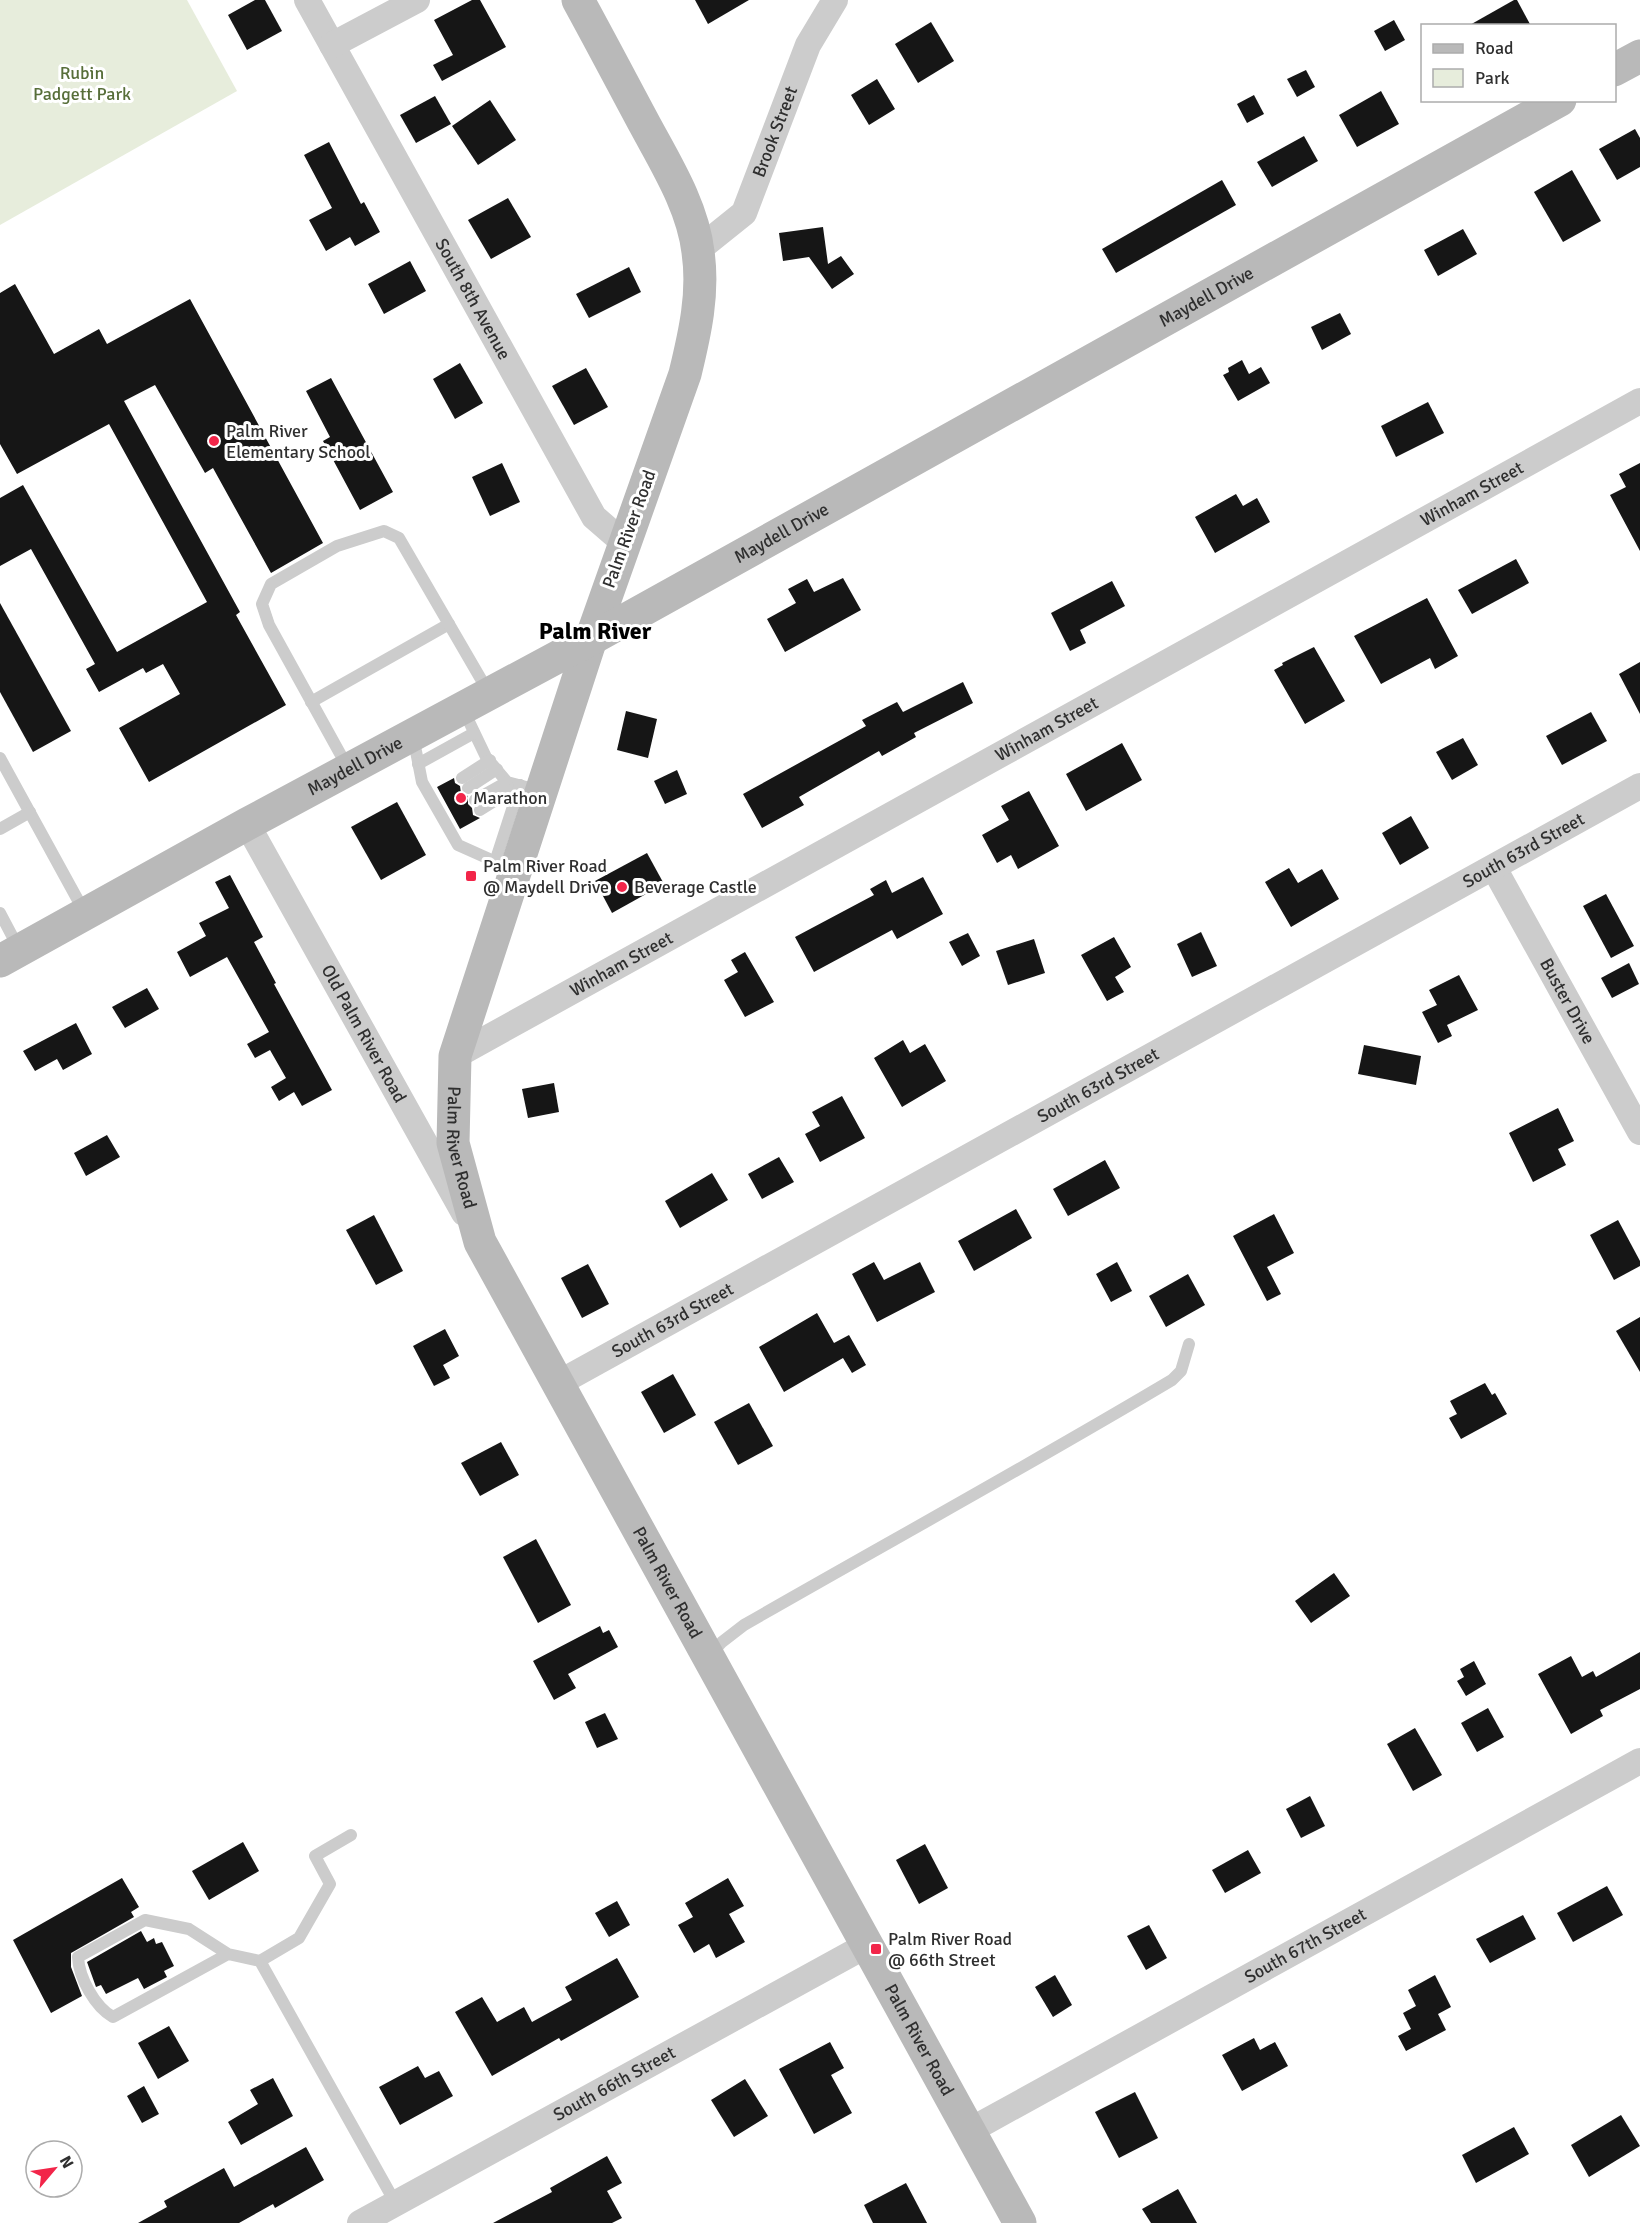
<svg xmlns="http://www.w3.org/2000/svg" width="1640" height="2223" font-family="Signika,sans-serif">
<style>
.green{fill:#e7eddc}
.building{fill:#161616}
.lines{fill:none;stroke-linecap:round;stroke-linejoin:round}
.lane{stroke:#ccc;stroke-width:12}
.street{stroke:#ccc;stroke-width:26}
.secondary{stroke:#b9b9b9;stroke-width:33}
.poi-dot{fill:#f22549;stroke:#fff;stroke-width:2}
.labels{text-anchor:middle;stroke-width:6;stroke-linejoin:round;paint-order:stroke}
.park-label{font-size:18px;fill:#576e39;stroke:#fff}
.street-label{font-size:18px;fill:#2f2f2f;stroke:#fff}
.poi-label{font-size:18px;fill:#2f2f2f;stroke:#fff;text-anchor:start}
.district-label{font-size:24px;font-weight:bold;fill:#000;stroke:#fff}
</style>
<rect width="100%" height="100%" fill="#fff"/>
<path class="green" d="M0,0H187L237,91L0,225Z"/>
<g class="building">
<path d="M255,0H265L282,31L247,50L228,15Z"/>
<path d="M472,0H480L506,47L442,81L433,65L453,55L434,20Z"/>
<path d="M695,0H749L708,24Z"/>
<path d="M1514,0H1517L1531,26H1468Z"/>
<path d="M1394,20L1405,40L1385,51L1374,31Z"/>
<path d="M931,22L954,61L918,83L895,44Z"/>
<path d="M1306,70L1315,87L1297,97L1287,79Z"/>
<path d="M877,79L895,109L869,125L851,95Z"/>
<path d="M1381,91L1399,124L1357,147L1339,115Z"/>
<path d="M1254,95L1264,114L1247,123L1237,104Z"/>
<path d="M435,96L451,124L416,143L400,115Z"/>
<path d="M490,100L516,140L478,165L452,126Z"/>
<path d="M1635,129L1640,138V167L1617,180L1599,149Z"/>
<path d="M1304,136L1318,161L1272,187L1257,162Z"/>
<path d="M329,142L361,204L364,202L380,232L355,246L350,237L326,251L309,220L332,208L304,155Z"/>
<path d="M1572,170L1601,221L1563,242L1534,192Z"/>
<path d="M1222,180L1236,205L1116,273L1102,249Z"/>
<path d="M508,198L531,237L491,259L468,220Z"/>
<path d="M823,227L828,264L841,256L854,274L832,289L809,257L783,261L779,233Z"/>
<path d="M1463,229L1477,254L1438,276L1424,250Z"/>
<path d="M410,261L426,291L384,314L368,284Z"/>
<path d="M629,267L641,292L589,318L576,294Z"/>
<path d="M15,284L54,354L99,329L107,344L190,299L323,543L271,573L213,468L205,473L155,385L124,401L240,612L236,615L286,705L149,782L119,728L180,694L163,664L146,673L143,668L99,692L86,669L95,664L31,549L0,566V498L23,485L117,652L207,602L109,424L17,474L0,444V293Z"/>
<path d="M1340,313L1351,334L1322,350L1311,327Z"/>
<path d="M1242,360L1249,374L1261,367L1270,383L1238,401L1223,375L1229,372L1228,368Z"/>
<path d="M460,363L483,403L455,419L433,379Z"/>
<path d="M586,368L608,407L574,425L552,386Z"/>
<path d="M331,378L393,492L360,510L323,441L330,437L306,391Z"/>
<path d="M1428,402L1444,433L1396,457L1381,426Z"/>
<path d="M502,463L520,502L490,516L472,477Z"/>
<path d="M1640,463V551L1610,495L1626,487L1619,474Z"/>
<path d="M1236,494L1243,506L1257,498L1270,522L1215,553L1195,517Z"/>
<path d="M1516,559L1529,583L1472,614L1458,590Z"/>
<path d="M843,578L861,610L785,652L767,619L796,603L788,589L807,579L814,592Z"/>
<path d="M1112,581L1125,606L1080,630L1086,643L1070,651L1051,613Z"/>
<path d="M1427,598L1458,656L1435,669L1430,658L1381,684L1354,636Z"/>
<path d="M0,603L71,731L33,752L0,692Z"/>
<path d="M1314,647L1345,701L1305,724L1274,670L1283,665L1282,663Z"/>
<path d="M1640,662V714L1619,674Z"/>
<path d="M963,682L973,703L914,733L916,737L882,756L879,751L799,797L804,805L762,828L743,794L866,726L862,720L897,702L903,712Z"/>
<path d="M626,711L657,719L648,758L617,750Z"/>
<path d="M1591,712L1607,741L1562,765L1546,736Z"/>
<path d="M1463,738L1478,765L1452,780L1436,752Z"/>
<path d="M1122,743L1142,780L1086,811L1066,774Z"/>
<path d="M677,770L687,794L665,804L654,781Z"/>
<path d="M454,778L455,783L460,786L461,793L468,796V804L472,808L473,815L480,818L460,829L437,787Z"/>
<path d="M1029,791L1059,846L1018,869L1011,855L997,863L982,835L1009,820L1001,806Z"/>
<path d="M397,802L426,855L381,880L351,827Z"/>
<path d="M1411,816L1429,848L1400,865L1382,833Z"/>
<path d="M647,853L664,884L612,913L595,881Z"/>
<path d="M1289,868L1298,883L1322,869L1339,899L1291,927L1265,882Z"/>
<path d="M230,875L263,937L254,942L276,983L274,984L332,1090L302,1106L294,1092L279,1101L271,1087L286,1078L270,1050L255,1058L247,1044L269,1032L227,957L190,977L177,952L206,936L199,923L229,908L215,882Z"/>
<path d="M923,877L943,914L897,939L892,930L814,972L795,937L874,895L870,889L886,880L892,893Z"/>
<path d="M1606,894L1634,946L1611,958L1583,906Z"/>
<path d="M1201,932L1217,966L1192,977L1177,944Z"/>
<path d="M968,933L980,956L962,966L949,942Z"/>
<path d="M1114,937L1131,967L1115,977L1124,992L1107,1001L1081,955Z"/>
<path d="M1034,939L1045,973L1008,985L996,951Z"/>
<path d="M745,952L774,1002L745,1017L724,980L738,972L731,960Z"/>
<path d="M1629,963L1639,984L1612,998L1601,978Z"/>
<path d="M1459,975L1478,1010L1447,1025L1452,1036L1438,1043L1422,1012L1437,1005L1429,990Z"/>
<path d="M147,988L159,1009L125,1028L112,1007Z"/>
<path d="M76,1023L92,1054L63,1070L57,1059L35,1071L23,1051Z"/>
<path d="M903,1040L910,1053L925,1044L946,1081L902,1107L874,1058Z"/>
<path d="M1364,1045L1421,1056L1416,1085L1358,1074Z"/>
<path d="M554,1083L559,1112L528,1118L522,1089Z"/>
<path d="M842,1096L865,1138L820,1162L805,1134L820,1126L812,1112Z"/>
<path d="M1558,1108L1574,1141L1558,1149L1566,1165L1533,1182L1509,1133Z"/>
<path d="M107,1135L120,1157L86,1176L74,1153Z"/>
<path d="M779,1157L794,1182L762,1199L748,1174Z"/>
<path d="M1105,1160L1120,1188L1068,1216L1053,1189Z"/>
<path d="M712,1173L728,1200L680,1228L665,1201Z"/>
<path d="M1016,1209L1032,1238L974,1271L958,1241Z"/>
<path d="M1274,1214L1294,1253L1267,1267L1281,1294L1267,1301L1233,1236Z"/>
<path d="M374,1215L403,1271L376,1285L346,1230Z"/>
<path d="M1618,1220L1640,1261V1266L1614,1280L1590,1235Z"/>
<path d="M874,1262L884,1280L920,1262L935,1292L877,1322L852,1274Z"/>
<path d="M1117,1262L1132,1291L1111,1302L1096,1274Z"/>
<path d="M588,1264L609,1304L582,1318L561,1278Z"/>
<path d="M1188,1274L1205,1305L1166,1327L1149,1296Z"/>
<path d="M817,1313L834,1343L849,1335L866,1365L852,1373L843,1358L784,1392L759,1347Z"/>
<path d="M1640,1317V1372L1616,1331Z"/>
<path d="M445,1329L459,1356L443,1365L450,1378L434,1386L413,1346Z"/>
<path d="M673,1374L696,1415L664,1433L641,1392Z"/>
<path d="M1485,1383L1492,1395L1495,1393L1507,1414L1461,1439L1449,1418L1457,1414L1450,1401Z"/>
<path d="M749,1403L773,1446L738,1465L714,1422Z"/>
<path d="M501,1442L519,1475L480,1496L461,1463Z"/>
<path d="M536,1539L571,1605L538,1623L503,1557Z"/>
<path d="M1334,1573L1350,1596L1311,1623L1295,1601Z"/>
<path d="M600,1626L603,1633L609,1630L618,1647L568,1674L576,1688L554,1700L533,1661Z"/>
<path d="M1640,1652V1689L1600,1710L1603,1716L1571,1734L1538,1674L1571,1656L1582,1677L1593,1671L1596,1677Z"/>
<path d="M1474,1661L1486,1684L1466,1696L1457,1681L1464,1677L1460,1669Z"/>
<path d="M1488,1708L1504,1737L1477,1752L1461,1723Z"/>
<path d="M605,1713L618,1739L597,1748L585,1722Z"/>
<path d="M1415,1728L1442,1775L1413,1791L1387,1744Z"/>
<path d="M1310,1796L1325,1826L1301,1838L1286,1809Z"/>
<path d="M243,1842L259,1871L209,1900L192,1871Z"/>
<path d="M925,1844L948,1888L919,1904L896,1860Z"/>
<path d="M1248,1850L1261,1873L1225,1893L1212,1870Z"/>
<path d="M122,1878L139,1907L131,1912L134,1917L71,1953V1967L82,1996L51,2013L13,1940Z"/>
<path d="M728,1878L744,1906L729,1914L745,1942L716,1958L709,1944L694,1953L678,1925L693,1917L685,1903Z"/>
<path d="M1607,1886L1623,1915L1573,1942L1557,1913Z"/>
<path d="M617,1901L630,1925L609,1937L595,1913Z"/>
<path d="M1523,1915L1536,1939L1490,1963L1476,1939Z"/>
<path d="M1149,1925L1167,1958L1146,1970L1127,1936Z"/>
<path d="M141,1931L147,1942L154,1938L156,1944L162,1942L174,1966L164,1971L167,1977L144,1989L138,1978L106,1994L101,1985L96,1987L87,1962Z"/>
<path d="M617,1958L639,1997L561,2041L559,2038L492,2076L455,2012L482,1997L497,2022L524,2007L532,2022L572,2000L565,1987Z"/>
<path d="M1055,1975L1072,2005L1053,2017L1035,1987Z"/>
<path d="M1435,1975L1451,2007L1438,2014L1446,2030L1406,2051L1398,2036L1411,2029L1403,2013L1416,2006L1408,1990Z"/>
<path d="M169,2026L189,2061L158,2079L138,2043Z"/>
<path d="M1254,2038L1260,2050L1275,2042L1288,2066L1242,2091L1222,2055Z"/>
<path d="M830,2042L844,2068L831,2075L852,2113L814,2134L779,2069Z"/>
<path d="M418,2066L425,2078L439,2071L453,2096L400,2125L379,2087Z"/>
<path d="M273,2078L293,2116L241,2145L228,2122L258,2104L250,2090Z"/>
<path d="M745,2079L768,2116L734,2137L711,2100Z"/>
<path d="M144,2086L159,2114L142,2123L127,2096Z"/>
<path d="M1135,2092L1158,2138L1119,2158L1095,2112Z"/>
<path d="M1621,2115L1640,2146L1589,2177L1571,2145Z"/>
<path d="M1514,2127L1529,2154L1476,2183L1462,2155Z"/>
<path d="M306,2147L324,2180L275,2208L273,2204L239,2223H138L167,2207L164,2201L224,2168L234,2187Z"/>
<path d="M607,2156L622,2183L607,2191L622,2218L612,2223H493L552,2192L550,2188Z"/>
<path d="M906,2183L927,2223H873L864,2205Z"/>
<path d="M1178,2189L1197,2223H1151L1142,2209Z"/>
</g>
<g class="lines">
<g class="lane">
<path d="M311,702L449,624"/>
<path d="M463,709L486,757L507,782L541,791"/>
<path d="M413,736L422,782L458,845L514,870"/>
<path d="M0,758L85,913"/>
<path d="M418,764L474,733"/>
<path d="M348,768L269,625L262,604L271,584L337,546L384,531L399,538L489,693"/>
<path d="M462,778L490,760"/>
<path d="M468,788L497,769"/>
<path d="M475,800L507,782"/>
<path d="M480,810L520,785"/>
<path d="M0,829L30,812"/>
<path d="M495,862L520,785"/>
<path d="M0,913L19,949"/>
<path d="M709,1656L722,1642L744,1625C887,1543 1031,1464 1172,1380L1181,1371L1189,1344"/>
<path d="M228,1954L189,1929L145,1920L78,1957C79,1978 95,2007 113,2017L228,1954L260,1961L396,2204"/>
<path d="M260,1961L299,1938L330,1884L315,1856L351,1835"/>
</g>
<g class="street">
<path id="s1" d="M307,0L594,517L624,543"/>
<path d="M332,45L417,0"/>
<path id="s2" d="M698,250L744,213L808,45L835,0"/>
<path id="s3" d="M247,824L464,1213"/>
<path id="s4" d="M1494,868L1640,1132"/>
<path id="s5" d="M455,1056L1640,401"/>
<path id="s6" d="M557,1384L1640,786"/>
<path id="s7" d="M969,2131L1640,1761"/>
<path id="s8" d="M360,2223L867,1945"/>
</g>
<g class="secondary">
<path id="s9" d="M578,0C601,42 623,84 645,125C666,164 693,207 698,252C704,293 695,333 685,374L591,639L455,1056L453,1143L480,1242L1020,2223"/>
<path d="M1614,70L1640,56"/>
<path id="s10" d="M0,961L247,824L591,639L1560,100"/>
</g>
</g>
<g class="poi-dot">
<circle cx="214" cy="441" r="6"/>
<circle cx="461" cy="798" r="6"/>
<rect x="465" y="870" width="12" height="12" rx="3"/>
<circle cx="622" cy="887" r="6"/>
<rect x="870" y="1943" width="12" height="12" rx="3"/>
</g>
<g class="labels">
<g class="park-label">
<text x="82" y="79">Rubin<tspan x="82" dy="21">Padgett Park</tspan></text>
</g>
<g class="street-label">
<text dy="6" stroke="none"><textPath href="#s2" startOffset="146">Brook Street</textPath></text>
<text dy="6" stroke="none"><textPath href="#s10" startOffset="1377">Maydell Drive</textPath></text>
<text dy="6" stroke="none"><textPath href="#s1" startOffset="342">South 8th Avenue</textPath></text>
<text dy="6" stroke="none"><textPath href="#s5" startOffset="1162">Winham Street</textPath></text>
<text transform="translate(629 529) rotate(-70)" y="6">Palm River Road</text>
<text dy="6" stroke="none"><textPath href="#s10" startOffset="891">Maydell Drive</textPath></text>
<text dy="6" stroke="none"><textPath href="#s5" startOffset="676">Winham Street</textPath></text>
<text dy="6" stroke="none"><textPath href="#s10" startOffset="405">Maydell Drive</textPath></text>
<text dy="6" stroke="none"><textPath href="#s6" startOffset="1104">South 63rd Street</textPath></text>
<text dy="6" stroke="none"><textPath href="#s5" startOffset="190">Winham Street</textPath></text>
<text dy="6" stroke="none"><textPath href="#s4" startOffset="152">Buster Drive</textPath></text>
<text dy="6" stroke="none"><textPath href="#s3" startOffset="240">Old Palm River Road</textPath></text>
<text dy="6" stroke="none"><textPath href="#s6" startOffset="618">South 63rd Street</textPath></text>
<text dy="6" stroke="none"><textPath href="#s9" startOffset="1216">Palm River Road</textPath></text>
<text dy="6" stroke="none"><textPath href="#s6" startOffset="132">South 63rd Street</textPath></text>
<text dy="6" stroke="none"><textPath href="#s9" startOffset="1702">Palm River Road</textPath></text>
<text dy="6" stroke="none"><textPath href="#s7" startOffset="384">South 67th Street</textPath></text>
<text dy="6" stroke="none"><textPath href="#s9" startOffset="2224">Palm River Road</textPath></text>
<text dy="6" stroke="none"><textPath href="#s8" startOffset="290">South 66th Street</textPath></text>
</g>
<g class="poi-label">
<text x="226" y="437">Palm River<tspan x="226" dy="21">Elementary School</tspan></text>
<text x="473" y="804">Marathon</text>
<text x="483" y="872">Palm River Road<tspan x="483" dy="21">@ Maydell Drive</tspan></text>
<text x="634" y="893">Beverage Castle</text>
<text x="888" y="1945">Palm River Road<tspan x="888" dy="21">@ 66th Street</tspan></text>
</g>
<g class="district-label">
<text x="595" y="639">Palm River</text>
</g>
</g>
<rect x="1421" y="24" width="195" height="78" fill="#ffffff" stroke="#acacac" stroke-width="1.5"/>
<rect x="1433" y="44" width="30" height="9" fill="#b9b9b9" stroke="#acacac" stroke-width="1.5"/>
<text x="1475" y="54" font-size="18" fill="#2f2f2f">Road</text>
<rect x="1433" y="69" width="30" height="18" fill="#e7eddc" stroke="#acacac" stroke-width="1.5"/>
<text x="1475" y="84" font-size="18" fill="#2f2f2f">Park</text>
<g transform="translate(54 2169) rotate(61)"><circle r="28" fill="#ffffff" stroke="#acacac" stroke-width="1.5"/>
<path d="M0-4.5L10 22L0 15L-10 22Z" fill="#f22549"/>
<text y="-9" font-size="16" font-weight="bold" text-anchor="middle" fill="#2f2f2f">N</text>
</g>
</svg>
